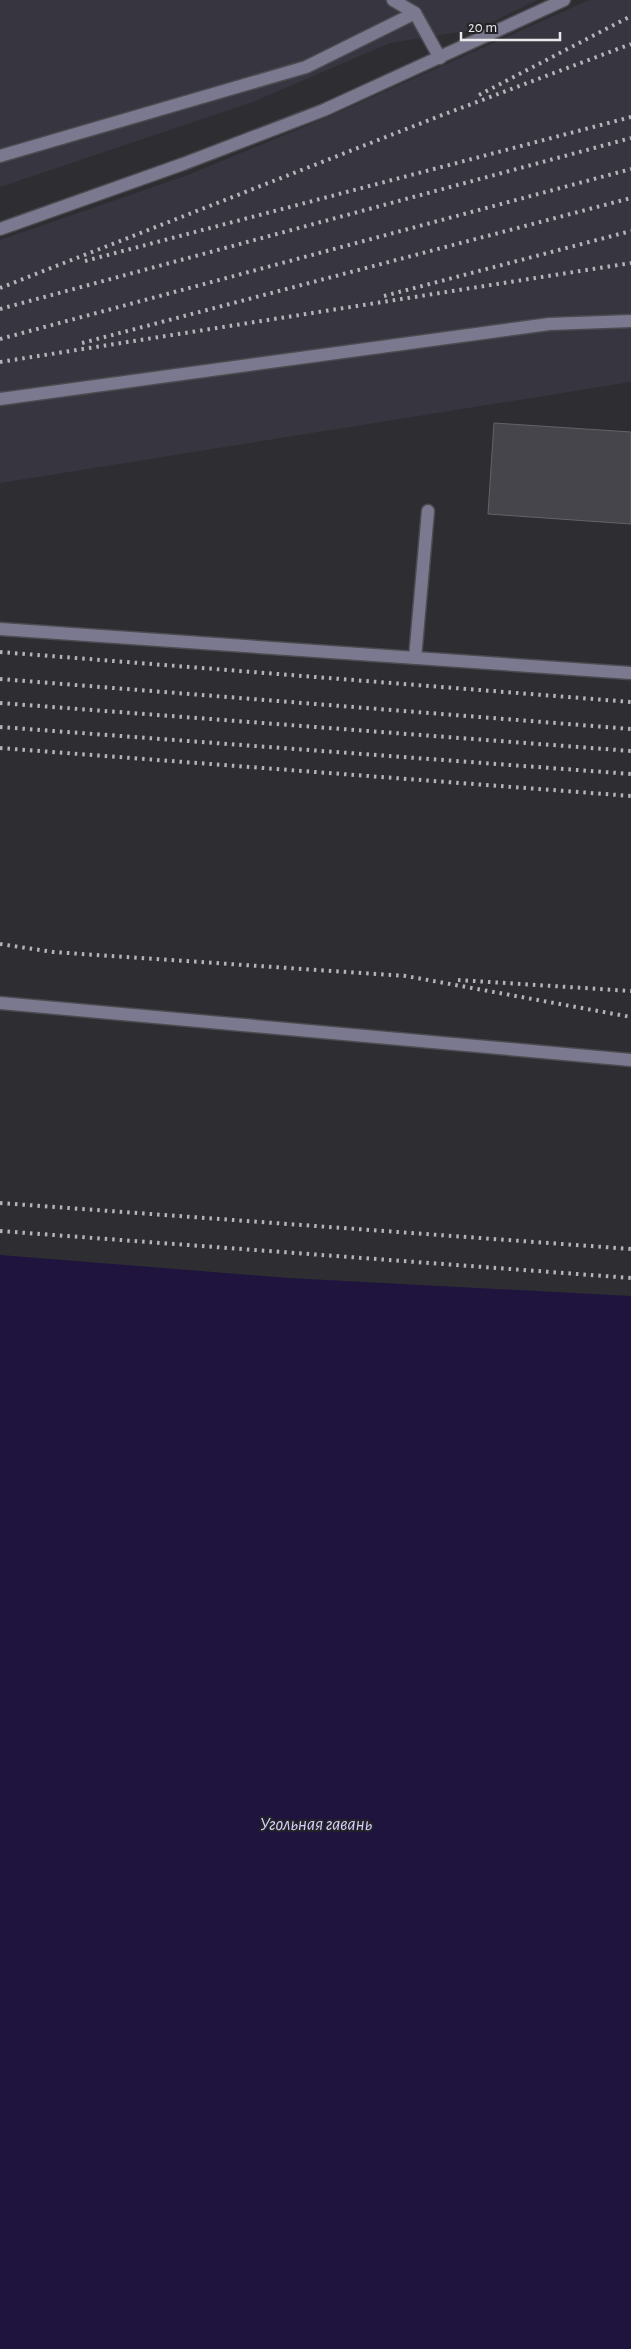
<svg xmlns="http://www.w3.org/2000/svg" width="631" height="2349" font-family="'Alegreya Sans',sans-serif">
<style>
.built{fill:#373640}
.water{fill:#1e143e}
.building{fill:#46454b;stroke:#646369}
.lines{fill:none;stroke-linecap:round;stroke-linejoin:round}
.minor-casing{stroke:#4c4b50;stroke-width:15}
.minor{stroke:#7b798f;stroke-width:12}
.rail{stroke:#b5b5b9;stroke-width:4;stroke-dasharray:2.5 5;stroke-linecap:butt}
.labels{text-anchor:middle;stroke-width:4;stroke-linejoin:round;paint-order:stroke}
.water-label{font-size:19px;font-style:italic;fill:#d5d0ff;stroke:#242428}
</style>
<rect width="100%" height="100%" fill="#2e2d32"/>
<g class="built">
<path d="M0,0H537L478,29L390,43L253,102L0,187Z"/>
<path d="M589,0H631V382L0,483V240L188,175L328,117Z"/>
</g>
<path class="water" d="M0,1255L288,1278L631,1296V2349H0Z"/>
<path class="building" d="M494,423L631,432V524L488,514Z"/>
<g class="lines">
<g class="minor-casing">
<g id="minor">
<path d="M393,0L415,13L440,58"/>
<path d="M0,156L306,67L415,13"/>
<path d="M0,229L183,164L324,110L564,0"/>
<path d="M0,399L549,324L631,321"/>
<path d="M0,629L631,673"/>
<path d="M415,658L428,511"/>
<path d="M0,1003L631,1060"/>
</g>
</g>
<use href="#minor" class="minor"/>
<g class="rail">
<path d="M479,95L631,16"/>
<path d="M85,261L631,117"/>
<path d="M0,288L437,117L631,44"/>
<path d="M384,296L631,231"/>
<path d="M0,309L631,138"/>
<path d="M0,339L631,169"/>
<path d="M82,343L631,198"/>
<path d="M0,362L631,263"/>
<path d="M0,652L631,702"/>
<path d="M0,679L631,729"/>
<path d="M0,703L631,751"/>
<path d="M0,727L631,774"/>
<path d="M0,748L631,796"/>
<path d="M0,944L53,952L406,976L631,1017"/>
<path d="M458,980L631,991"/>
<path d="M0,1203L631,1249"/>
<path d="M0,1231L631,1278"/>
</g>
</g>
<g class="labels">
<g class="water-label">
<text x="316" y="1830">Угольная гавань</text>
</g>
</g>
<path d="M461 32v8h99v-8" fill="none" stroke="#e9e9ec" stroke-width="2.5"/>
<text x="468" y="32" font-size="15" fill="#e9e9ec" stroke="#242428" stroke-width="4" paint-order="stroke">20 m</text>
</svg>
